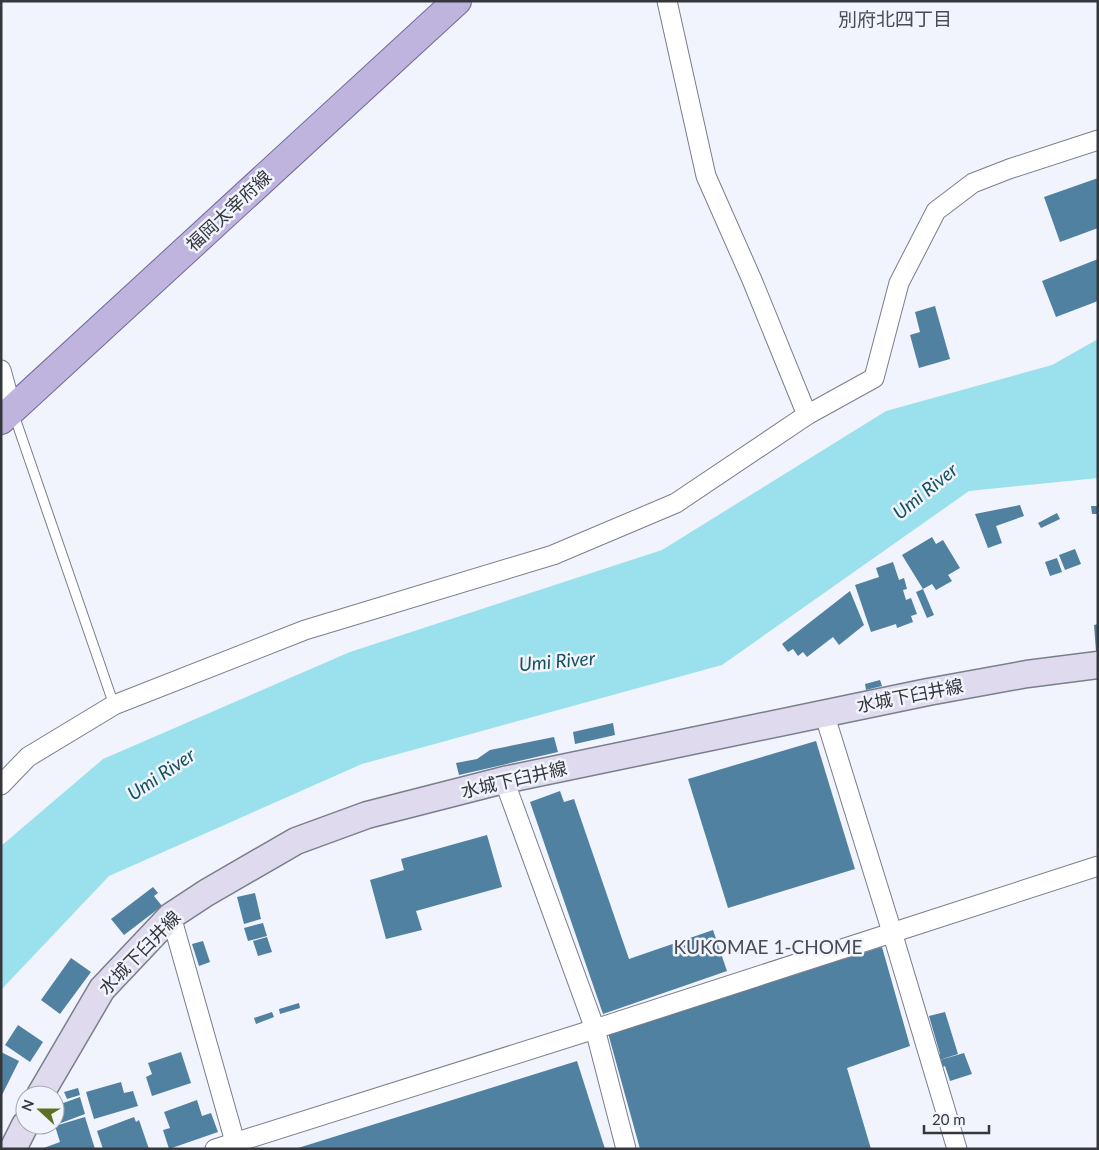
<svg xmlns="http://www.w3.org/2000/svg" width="1099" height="1150" font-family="Lato,'Noto Sans JP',sans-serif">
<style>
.water{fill:#9be1ed}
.building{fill:#5081a0}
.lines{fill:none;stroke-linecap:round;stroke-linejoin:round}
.lane-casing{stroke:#797e8b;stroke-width:11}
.street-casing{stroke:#797e8b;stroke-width:21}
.secondary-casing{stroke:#797e8b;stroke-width:29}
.primary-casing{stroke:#736897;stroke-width:30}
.lane{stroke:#fff;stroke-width:9}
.street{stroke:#fff;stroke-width:19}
.secondary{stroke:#dfdaee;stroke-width:26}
.primary{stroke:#bfb4de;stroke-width:28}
.labels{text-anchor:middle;stroke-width:5;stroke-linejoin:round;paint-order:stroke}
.street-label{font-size:18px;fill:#35373c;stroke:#f1f4fd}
.neighbourhood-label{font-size:19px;fill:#464b56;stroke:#f1f4fd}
.water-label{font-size:19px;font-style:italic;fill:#15525b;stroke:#f1f4fd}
</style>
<rect width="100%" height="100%" fill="#f1f4fd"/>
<path class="water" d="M1098,339V478L969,491L722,665L362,764L109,876L1,990V846L103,759L350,652L662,550L886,411L1052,365Z"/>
<g class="building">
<path d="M1098,178V228L1060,242L1044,197Z"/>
<path d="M1098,259V301L1056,317L1042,281Z"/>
<path d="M935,306L950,359L919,368L910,335L920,332L915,312Z"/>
<path d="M1020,505L1024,516L996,526L1002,543L988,548L975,514Z"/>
<path d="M1091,506H1098V514H1092Z"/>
<path d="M1057,513L1060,519L1041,528L1038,523Z"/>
<path d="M932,537L936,544L943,540L960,568L948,575L952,581L936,590L932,584L923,589L902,555Z"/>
<path d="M1075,549L1081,564L1065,570L1059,555Z"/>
<path d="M1057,558L1062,572L1050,576L1045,562Z"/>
<path d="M893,562L899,580L904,578L907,589L903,590L906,600L911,598L917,614L911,616L913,622L897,628L896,624L871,632L855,585L879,577L876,568Z"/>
<path d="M923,589L934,615L927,618L916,592Z"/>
<path d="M850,591L864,625L839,645L833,637L807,657L803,652L798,656L793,649L788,652L782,644Z"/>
<path d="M1098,624V651H1096L1094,625Z"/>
<path d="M880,680L882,686L866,690L865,684Z"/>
<path d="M613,723L615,735L575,744L573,732Z"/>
<path d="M554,737L558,752L459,775L456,763L477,759L490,750Z"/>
<path d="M816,741L855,869L728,908L688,779Z"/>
<path d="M560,791L564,802L574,799L629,959L713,930L727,971L603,1014L530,802Z"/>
<path d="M487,835L502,887L416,911L422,930L386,939L370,880L404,870L401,859Z"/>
<path d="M153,887L158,893L154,896L162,906L124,935L111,919Z"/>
<path d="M255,893L261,919L244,924L237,897Z"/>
<path d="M263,923L267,936L248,941L244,928Z"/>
<path d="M267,937L272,952L258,956L253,941Z"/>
<path d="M203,941L210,962L199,966L192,944Z"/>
<path d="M882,947L910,1046L847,1068L871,1149H640L608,1033Z"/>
<path d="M71,958L91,972L60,1014L41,1000Z"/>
<path d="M299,1003L300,1008L280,1014L279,1009Z"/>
<path d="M272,1012L274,1017L256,1024L254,1018Z"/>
<path d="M945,1012L958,1054L940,1060L938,1055L940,1054L929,1016Z"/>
<path d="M18,1025L43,1042L30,1062L5,1045Z"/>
<path d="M1,1052L19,1061L1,1097Z"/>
<path d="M181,1052L191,1083L152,1096L146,1077L152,1074L148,1063Z"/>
<path d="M964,1053L972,1074L950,1081L945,1066L942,1067L940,1060Z"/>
<path d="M577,1061L605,1149H298V1148Z"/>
<path d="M121,1082L124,1093L133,1091L138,1106L94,1119L86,1092Z"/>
<path d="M78,1088L80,1095L67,1099L64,1092Z"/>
<path d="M80,1097L85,1114L61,1123L55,1106Z"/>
<path d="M197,1100L202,1116L211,1113L218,1132L169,1149L163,1130L170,1128L164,1112Z"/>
<path d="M85,1117L95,1149H41L60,1142L55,1126Z"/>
<path d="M134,1117L136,1122L139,1120L149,1149H103L97,1131Z"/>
</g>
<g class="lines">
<g class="lane-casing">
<path id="lane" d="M14,415L114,705"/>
</g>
<g class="street-casing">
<g id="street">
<path d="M667,1L706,176L752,280L807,415"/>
<path d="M1,370L12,410"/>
<path d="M824,713L892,932L957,1149"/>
<path d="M504,780L595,1029L626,1149"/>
<path d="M1,785L28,757L114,705L305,630L553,555L676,503L807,415L874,378L899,283L936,211L973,183L1009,169L1098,140"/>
<path d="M171,916L237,1149"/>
<path d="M215,1149L595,1029L1098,866"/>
</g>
</g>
<g class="secondary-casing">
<g id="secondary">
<path d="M40,1095L102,989L171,916L206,893L296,841L367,815L504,780L928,692L1027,674L1098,665"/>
<path d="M13,1149L25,1125"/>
</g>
</g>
<g class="primary-casing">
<path id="primary" d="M1,420L457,1"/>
</g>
<use href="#lane" class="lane"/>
<use href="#street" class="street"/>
<use href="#secondary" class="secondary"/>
<use href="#primary" class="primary"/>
</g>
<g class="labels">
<g class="street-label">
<text transform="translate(229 211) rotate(-43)" y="6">福岡太宰府線</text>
<text transform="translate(910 696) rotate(-11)" y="6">水城下臼井線</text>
<text transform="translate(514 780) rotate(-13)" y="6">水城下臼井線</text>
<text transform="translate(140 953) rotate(-46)" y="6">水城下臼井線</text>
</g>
<g class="neighbourhood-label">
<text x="895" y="26">別府北四丁目</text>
<text x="768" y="954">KUKOMAE 1-CHOME</text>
</g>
<g class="water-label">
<text transform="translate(925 491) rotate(-39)" y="7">Umi River</text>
<text transform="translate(557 661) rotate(-5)" y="7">Umi River</text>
<text transform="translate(161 774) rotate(-34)" y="7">Umi River</text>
</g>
</g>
<rect width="1099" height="1150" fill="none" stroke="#35373c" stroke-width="5"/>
<g transform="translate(40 1110) rotate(291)"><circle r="24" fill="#f1f4fd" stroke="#a6a8b0"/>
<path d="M0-4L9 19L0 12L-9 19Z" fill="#5c7121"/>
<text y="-8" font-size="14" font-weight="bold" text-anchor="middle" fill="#35373c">N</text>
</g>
<path d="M924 1125v8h65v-8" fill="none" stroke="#35373c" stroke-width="2.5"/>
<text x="932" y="1125" font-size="15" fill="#35373c" stroke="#f1f4fd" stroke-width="4" paint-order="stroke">20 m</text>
</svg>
